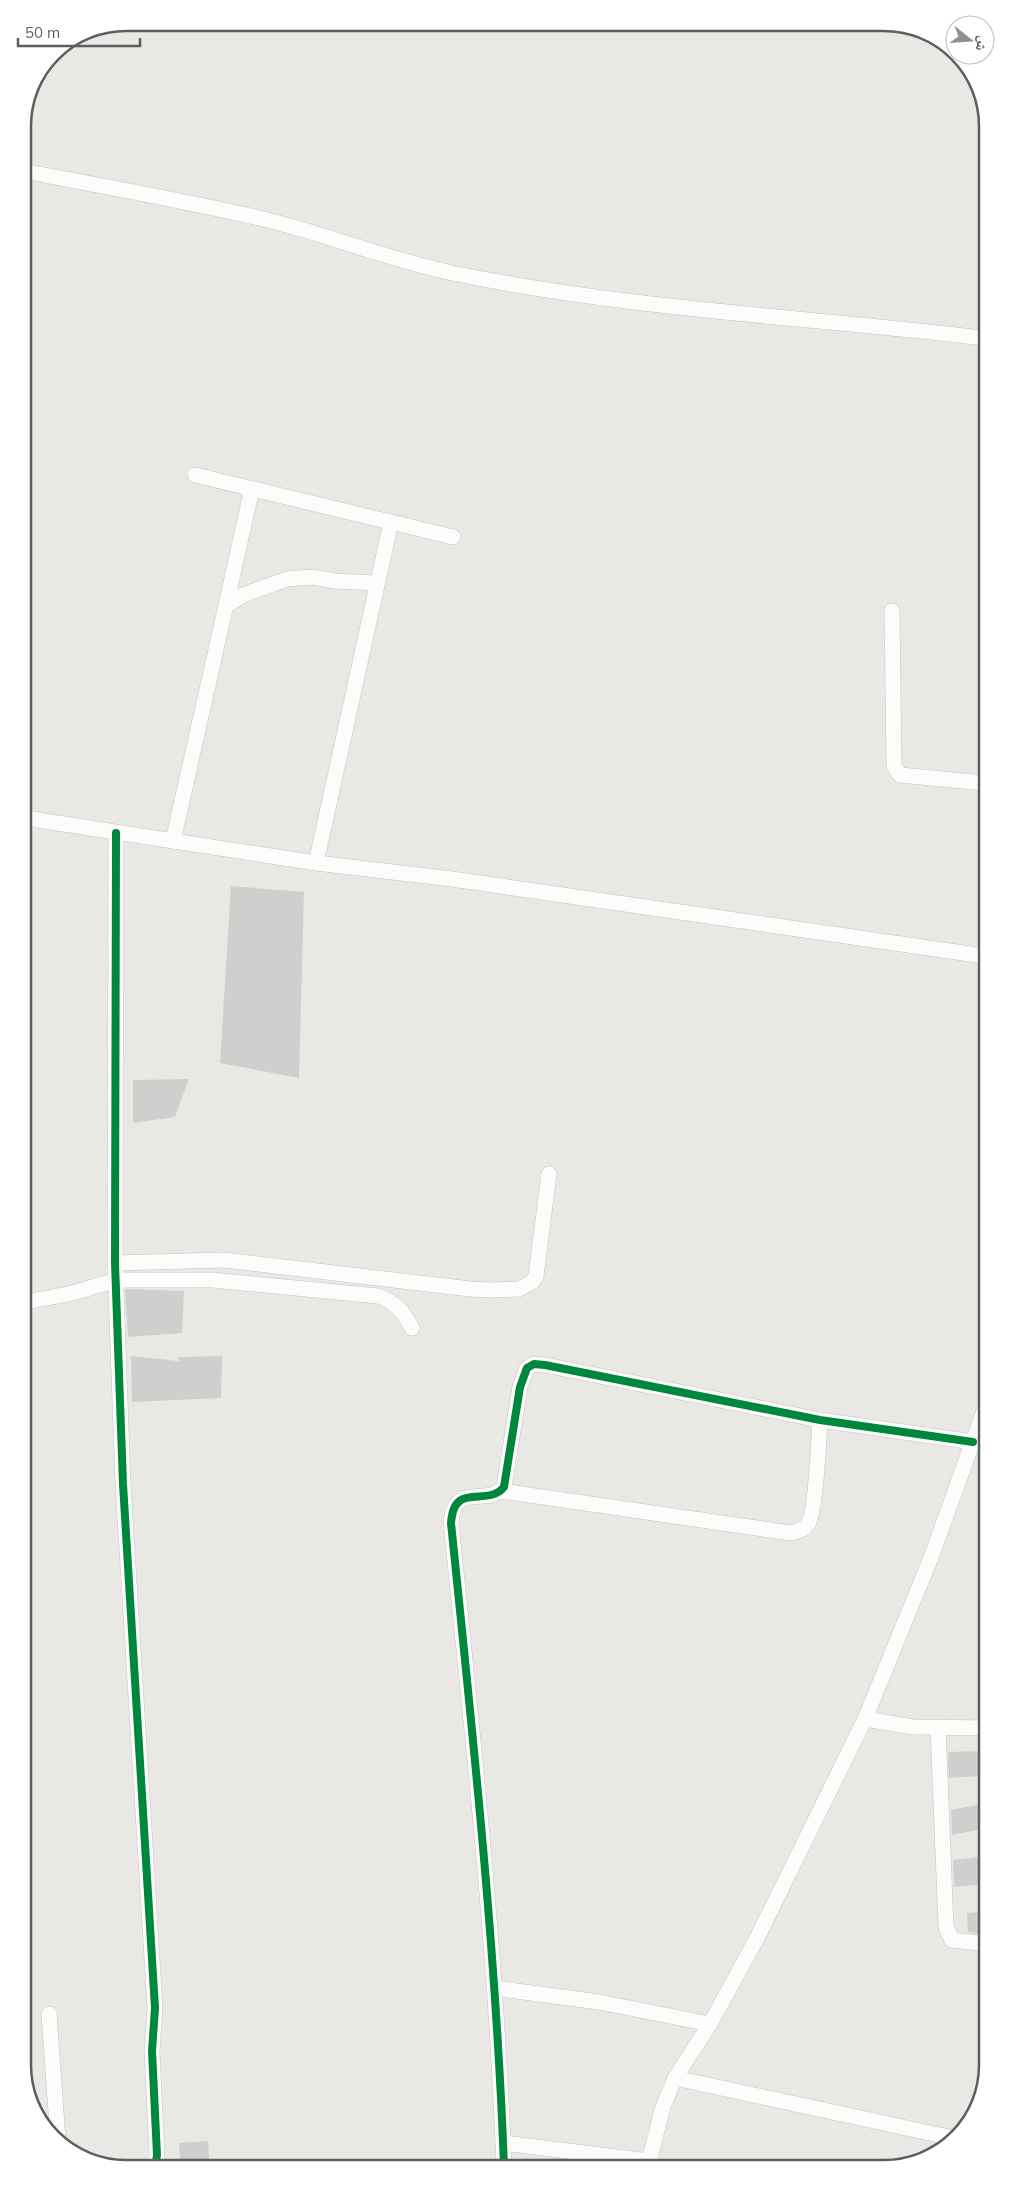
<svg xmlns="http://www.w3.org/2000/svg" width="1010" height="2191" font-family="Mulish,'Noto Naskh Arabic',sans-serif">
<style>
.building{fill:#d1cfce}
.lines{fill:none;stroke-linecap:round;stroke-linejoin:round}
.minor-casing{stroke:#c4c5c5;stroke-width:16}
.minor{stroke:#fcfcfb;stroke-width:15}
.cycleway-casing{stroke:#fff;stroke-width:11}
.cycleway{stroke:#00873e;stroke-width:8}
.rim{fill:none;stroke:#5b5f62;stroke-width:2.5}
</style>
<rect width="100%" height="100%" fill="#eae8e5"/>
<g class="building">
<path d="M231,886L304,892L299,1078L220,1063Z"/>
<path d="M189,1079L175,1117L133,1123V1080Z"/>
<path d="M125,1289L184,1291L182,1333L128,1337Z"/>
<path d="M131,1356L179,1361V1357L222,1356L221,1398L132,1402Z"/>
<path d="M981,1751L982,1776L949,1778L948,1752Z"/>
<path d="M987,1803V1828L952,1835L951,1810Z"/>
<path d="M987,1856V1884L954,1887L953,1860Z"/>
<path d="M987,1911V1935L968,1932L967,1913Z"/>
<path d="M208,2141L210,2168H181L179,2143Z"/>
</g>
<g class="lines">
<g class="minor-casing">
<g id="minor">
<path d="M23,171C102,186 181,200 259,218C324,233 386,259 452,273C627,309 806,317 983,338"/>
<path d="M195,475L453,537"/>
<path d="M226,606L243,595L287,579L312,577L335,581L377,583"/>
<path d="M892,611L894,766L900,775L984,783"/>
<path d="M25,818L316,863L452,879L984,956"/>
<path d="M116,833L115,1263L123,1484L155,2008L152,2051L157,2155L155,2168"/>
<path d="M173,841L252,489"/>
<path d="M316,863L391,522"/>
<path d="M115,1263L224,1260L470,1289L494,1290L519,1289L532,1282L536,1276L549,1174"/>
<path d="M26,1302L73,1293L116,1280H212L378,1296C396,1302 403,1312 412,1328"/>
<path d="M501,1491L791,1533C797,1531 804,1530 808,1524C816,1512 819,1439 820,1420"/>
<path d="M865,1719L913,1727L987,1728"/>
<path d="M938,1727L946,1927L952,1940L987,1944"/>
<path d="M494,1988L599,2002L710,2024"/>
<path d="M49,2014L58,2140"/>
<path d="M675,2078L953,2138"/>
<path d="M503,2143L649,2161"/>
<path d="M648,2165L663,2107L675,2078L710,2024L758,1936L865,1719L932,1555L986,1405"/>
<path d="M504,2166C496,1951 473,1737 451,1523C454,1480 487,1508 504,1487L520,1387L527,1368L534,1364L545,1365L820,1420L973,1442"/>
</g>
</g>
<use href="#minor" class="minor"/>
<g class="cycleway-casing">
<g id="cycleway">
<path d="M116,833L115,1263L123,1484L155,2008L152,2051L157,2155L155,2168"/>
<path d="M504,2166C496,1951 473,1737 451,1523C454,1480 487,1508 504,1487L520,1387L527,1368L534,1364L545,1365L820,1420L973,1442"/>
</g>
</g>
<use href="#cycleway" class="cycleway"/>
</g>
<path d="M0 0H1010V2191H0ZM126 31H884A95 95 0 0 1 979 126V2065A95 95 0 0 1 884 2160H126A95 95 0 0 1 31 2065V126A95 95 0 0 1 126 31Z" fill="#fff" fill-rule="evenodd"/>
<path class="rim" d="M126 31H884A95 95 0 0 1 979 126V2065A95 95 0 0 1 884 2160H126A95 95 0 0 1 31 2065V126A95 95 0 0 1 126 31Z"/>
<g transform="translate(970 40) rotate(107)"><circle r="24" fill="#ffffff" stroke="#bdbfc0"/>
<path d="M0-4L9 19L0 12L-9 19Z" fill="#8d8f90"/>
<text y="-8" font-size="14" font-weight="bold" text-anchor="middle" fill="#5b5f62">ش</text>
</g>
<path d="M18 38v8h122v-8" fill="none" stroke="#5b5f62" stroke-width="2.5"/>
<text x="25" y="38" font-size="15" fill="#5b5f62" stroke="#ffffff" stroke-width="4" paint-order="stroke">50 m</text>
</svg>
